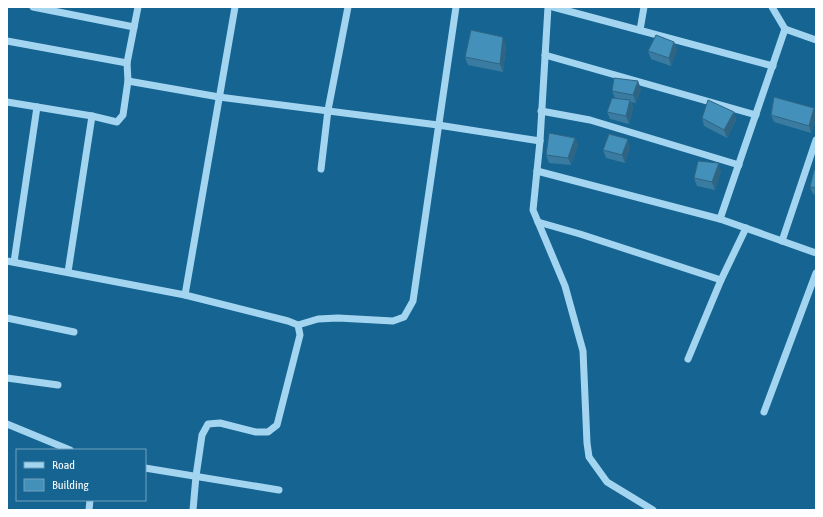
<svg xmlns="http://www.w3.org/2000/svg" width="823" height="517" font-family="'Asap Condensed',sans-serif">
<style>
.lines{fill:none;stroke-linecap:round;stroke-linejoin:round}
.minor{stroke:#a3d5f1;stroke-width:7}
.wall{fill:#3a7ca1}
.shaded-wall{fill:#2f6583}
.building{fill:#4390bb;stroke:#2f6583}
</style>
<rect width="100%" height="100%" fill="#156491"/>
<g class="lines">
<g class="minor">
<path d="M33,7L134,27"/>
<path d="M548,7L540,141L533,210L565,286L583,351L587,443L589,457L607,482L653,510"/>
<path d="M553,7L773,66"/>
<path d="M772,7L785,29"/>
<path d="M640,30L644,7"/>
<path d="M816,40L785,29L720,219L816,253"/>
<path d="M7,41L127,63"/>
<path d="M545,55L756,115"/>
<path d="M128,81L219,97L438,125L540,141"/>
<path d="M7,102L92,116L117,122L123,115L128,81L127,63L138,7"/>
<path d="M541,111L590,120L739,165"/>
<path d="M321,169L328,110L348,7"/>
<path d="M537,171L720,219"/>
<path d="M538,222L580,234L721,280"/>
<path d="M782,241L816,140"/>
<path d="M7,261L185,295L235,7"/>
<path d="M14,262L37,107"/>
<path d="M68,272L92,116"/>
<path d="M185,295L288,321L298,325L300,335L277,425L268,432H256L220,423L208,424L202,435L196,476L193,510"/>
<path d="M7,318L74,332"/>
<path d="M298,325L318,319L338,318L393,321L404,317L413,301L456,7"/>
<path d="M688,359L721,280L746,228"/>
<path d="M7,378L58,385"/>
<path d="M764,412L816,273"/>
<path d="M7,424L70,450"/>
<path d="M145,468L279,490"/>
<path d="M89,510L90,500"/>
</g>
</g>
<g class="wall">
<path d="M674,42L677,50L671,66L651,59L648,51Z"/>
<path d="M506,45L503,72L468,65L465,57Z"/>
<path d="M641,89L636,103L631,102L633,108L629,124L610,119L607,112L615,98L612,91Z"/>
<path d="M734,112L736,120L727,138L704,126L702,118Z"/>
<path d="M816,114V119L811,133L774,122L771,115Z"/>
<path d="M575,138L578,145L571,165L549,163L546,155Z"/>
<path d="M630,147L625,163L606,158L603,150Z"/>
<path d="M721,171L715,190L697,186L694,178Z"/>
<path d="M816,171V195L813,194L810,187Z"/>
</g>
<g class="shaded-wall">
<path d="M503,37L506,45L503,72L500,64Z"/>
<path d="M674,42L677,50L671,66L669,58Z"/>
<path d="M638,81L641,89L636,103L633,95Z"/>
<path d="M630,100L633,108L629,124L626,116Z"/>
<path d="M814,108L816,114V119L811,133L809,126Z"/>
<path d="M734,112L736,120L727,138L724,130Z"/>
<path d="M575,138L578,145L571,165L568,158Z"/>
<path d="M628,139L630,147L625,163L622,155Z"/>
<path d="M719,163L721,171L715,190L712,182Z"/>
</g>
<g class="building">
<path d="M471,30L503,37L500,64L465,57Z"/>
<path d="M656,35L674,42L669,58L648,51Z"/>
<path d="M614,78L638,81L633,95L612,91Z"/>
<path d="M774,97L814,108L809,126L771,115Z"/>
<path d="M612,98L630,100L626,116L607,112Z"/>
<path d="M708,100L734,112L724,130L702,118Z"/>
<path d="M549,133L575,138L568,158L546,155Z"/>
<path d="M609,134L628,139L622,155L603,150Z"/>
<path d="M698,161L719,163L712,182L694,178Z"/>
<path d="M814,170L816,171V188L810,187Z"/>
</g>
<rect width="823" height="517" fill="none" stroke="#ffffff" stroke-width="16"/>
<rect x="16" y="449" width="130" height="52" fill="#156491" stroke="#73a2bd"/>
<rect x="24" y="462" width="20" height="6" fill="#a3d5f1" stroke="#73a2bd"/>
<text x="52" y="469" font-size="12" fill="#ffffff">Road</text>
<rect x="24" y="479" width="20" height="12" fill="#4390bb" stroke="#73a2bd"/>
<text x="52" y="489" font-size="12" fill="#ffffff">Building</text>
</svg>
